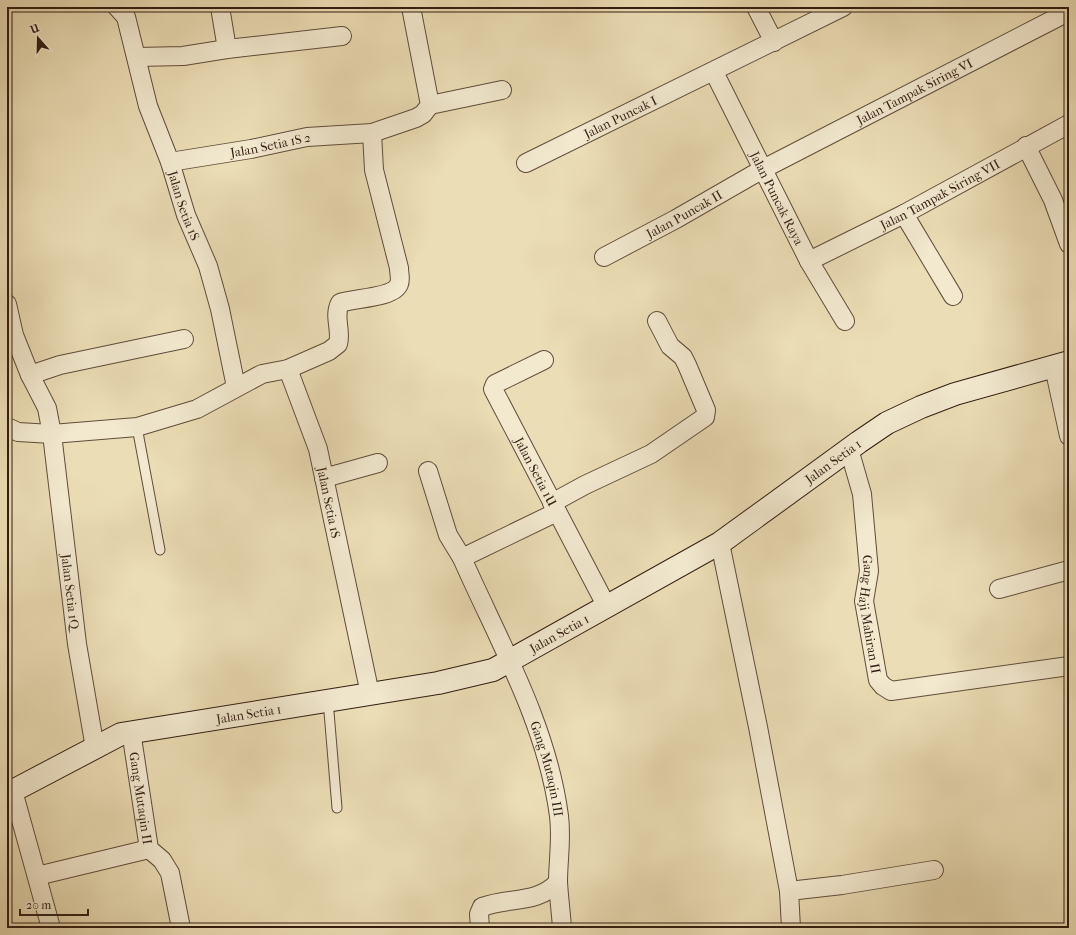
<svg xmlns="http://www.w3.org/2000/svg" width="1076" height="935" font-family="'IM FELL French Canon',serif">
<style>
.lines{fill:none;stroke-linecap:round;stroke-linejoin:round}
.lane-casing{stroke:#604c3b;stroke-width:11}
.street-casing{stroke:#604c3b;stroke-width:20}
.secondary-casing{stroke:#321c12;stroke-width:24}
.lane{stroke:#f2e9cf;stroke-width:9}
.street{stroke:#f2e9cf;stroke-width:18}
.secondary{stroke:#f2e9cf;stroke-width:22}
.labels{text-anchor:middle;stroke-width:3;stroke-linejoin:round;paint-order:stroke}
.street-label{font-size:13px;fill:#321c12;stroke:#f2e9cf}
</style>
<rect width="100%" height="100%" fill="#ebddb5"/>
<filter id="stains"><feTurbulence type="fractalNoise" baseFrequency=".005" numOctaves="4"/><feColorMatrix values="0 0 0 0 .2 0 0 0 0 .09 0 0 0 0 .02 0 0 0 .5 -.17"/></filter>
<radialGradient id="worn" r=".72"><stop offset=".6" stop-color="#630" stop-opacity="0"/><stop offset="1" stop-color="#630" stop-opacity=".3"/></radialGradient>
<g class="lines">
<g class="lane-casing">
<g id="lane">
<path d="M137,427L160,550"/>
<path d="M328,700L337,808"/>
</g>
</g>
<g class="street-casing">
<g id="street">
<path id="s1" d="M117,7L126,17L148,106L170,162L186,215L208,266L220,309L236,387"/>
<path d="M220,7L227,49"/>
<path d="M756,7L774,42"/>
<path d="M137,57L183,56L227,49L342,36"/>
<path id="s2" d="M714,72L809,261L845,321"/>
<path d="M430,105L502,90"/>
<path d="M1026,146L1053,200L1069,244"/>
<path id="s3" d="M170,162L251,149L307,137L372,133L416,118L423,114L430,105L411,7"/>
<path id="s4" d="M526,163L843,7"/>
<path d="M904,214L953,296"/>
<path id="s5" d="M604,257L676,219L763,169L1066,13"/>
<path id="s6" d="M809,261L904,214L1069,124"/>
<path id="s7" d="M7,304L14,335L30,375L47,408L52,434L77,644L95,748"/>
<path id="s8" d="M544,360L495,384L493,389L607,607"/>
<path d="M1054,367L1069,436"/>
<path id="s9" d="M288,369L318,449L370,694"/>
<path d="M30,375L60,365L184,339"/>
<path d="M7,427L18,432L52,434L137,427L197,409L262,374L288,369L329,351L338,344C342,330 333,317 340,303C354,298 394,298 399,284C401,279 399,273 399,268L374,170L372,133"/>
<path id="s10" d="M849,449L862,494L869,571L864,601L878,680L883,686L891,691L1069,666"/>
<path id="s11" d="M428,471L448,535L462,558C499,642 547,724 559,816C562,840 558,860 558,882C559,898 561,913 562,928"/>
<path d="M324,478L378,463"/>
<path d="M552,503L585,485L651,454L705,417L706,410L687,365L683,357L670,346L657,321"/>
<path d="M720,543L758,727L789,891L791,928"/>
<path d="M462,558L557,512"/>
<path d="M999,589L1069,570"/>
<path id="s12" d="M131,731L149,849L162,860L170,873L181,928"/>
<path d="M13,791L51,928"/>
<path d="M37,876L149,849"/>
<path d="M789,891L842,885L934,870"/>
<path d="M480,928L479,914L482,907C509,897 538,904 558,882"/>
</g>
</g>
<g class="secondary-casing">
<g id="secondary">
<path id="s13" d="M7,794L121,734L438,683L493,670L720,543L859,442L887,423L921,407L955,394L1069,362"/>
</g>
</g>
<use href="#lane" class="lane"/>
<use href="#street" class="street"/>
<use href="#secondary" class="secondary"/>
</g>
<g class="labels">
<g class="street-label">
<text dy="5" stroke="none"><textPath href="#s5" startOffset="352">Jalan Tampak Siring VI</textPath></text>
<text dy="5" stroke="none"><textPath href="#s4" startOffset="105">Jalan Puncak I</textPath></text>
<text dy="5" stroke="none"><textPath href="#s3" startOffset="102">Jalan Setia 1S 2</textPath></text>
<text dy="5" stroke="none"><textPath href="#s6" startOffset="147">Jalan Tampak Siring VII</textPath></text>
<text dy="5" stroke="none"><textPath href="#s2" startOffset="141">Jalan Puncak Raya</textPath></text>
<text dy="5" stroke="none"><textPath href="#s1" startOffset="211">Jalan Setia 1S</textPath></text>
<text dy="5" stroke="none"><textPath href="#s5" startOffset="91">Jalan Puncak II</textPath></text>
<text dy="5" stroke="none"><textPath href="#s13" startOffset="906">Jalan Setia 1</textPath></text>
<text dy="5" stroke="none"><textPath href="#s8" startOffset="153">Jalan Setia 1U</textPath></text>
<text dy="5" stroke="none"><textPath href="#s9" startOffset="140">Jalan Setia 1S</textPath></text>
<text dy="5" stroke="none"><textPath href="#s7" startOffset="297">Jalan Setia 1Q</textPath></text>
<text dy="5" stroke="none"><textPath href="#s10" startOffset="168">Gang Haji Mahiran II</textPath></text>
<text dy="5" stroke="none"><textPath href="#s13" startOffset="582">Jalan Setia 1</textPath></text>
<text dy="5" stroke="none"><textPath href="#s13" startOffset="258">Jalan Setia 1</textPath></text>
<text dy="5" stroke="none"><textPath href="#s11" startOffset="322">Gang Mutaqin III</textPath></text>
<text dy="5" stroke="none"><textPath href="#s12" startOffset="68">Gang Mutaqin II</textPath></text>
</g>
</g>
<rect width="1076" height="935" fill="none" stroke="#ebddb5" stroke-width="24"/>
<rect x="8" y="8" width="1060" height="919" fill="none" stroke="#321c12" stroke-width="2"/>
<rect x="12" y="12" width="1052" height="911" fill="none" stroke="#321c12"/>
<g transform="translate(38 38) rotate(340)" stroke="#f2e9cf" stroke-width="3" paint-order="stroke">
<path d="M0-3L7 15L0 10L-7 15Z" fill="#321c12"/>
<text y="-6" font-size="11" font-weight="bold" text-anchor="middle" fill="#321c12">U</text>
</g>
<path d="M20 909v6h68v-6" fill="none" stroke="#321c12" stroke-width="2"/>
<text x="26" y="909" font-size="12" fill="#321c12" stroke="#f2e9cf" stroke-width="3" paint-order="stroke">20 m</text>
<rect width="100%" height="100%" filter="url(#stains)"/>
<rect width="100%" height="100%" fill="url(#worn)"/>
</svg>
